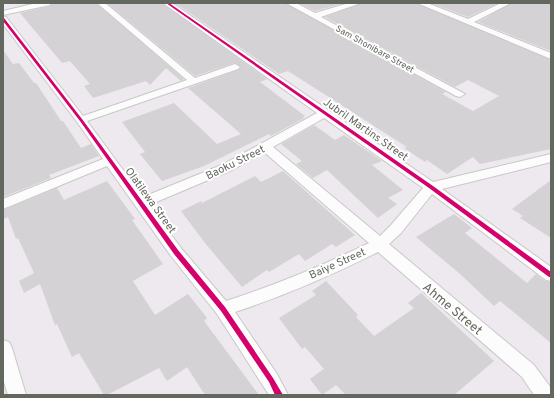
<svg xmlns="http://www.w3.org/2000/svg" width="554" height="398" font-family="Overpass,sans-serif">
<style>
.building{fill:#d4d2d5}
.lines{fill:none;stroke-linecap:round;stroke-linejoin:round}
.minor-casing{stroke:#c8c8c7;stroke-width:2}
.minor{fill:#fcfcfc;fill-rule:evenodd}
.cycleway-casing{stroke:#fff;stroke-width:3}
.cycleway{fill:#d6006c;fill-rule:evenodd}
.labels{text-anchor:middle;stroke-width:4;stroke-linejoin:round;paint-order:stroke}
.far-street-label{font-size:9px;fill:#63685e;stroke:#fff}
.street-label{font-size:11px;fill:#63685e;stroke:#fff}
.near-street-label{font-size:13px;fill:#63685e;stroke:#fff}
</style>
<rect width="100%" height="100%" fill="#ede9ee"/>
<g class="building">
<path d="M52,3H96L184,79L181,81L166,68L150,85L146,81L93,98L84,86L90,84L70,61L62,63L20,13L50,6Z"/>
<path d="M107,3H162L267,79L260,82L305,116L303,117L304,118L271,136L269,134L204,166L162,181L140,154L145,152L122,122L174,103L217,144L241,134L188,88L238,70L241,67L234,63L195,76Z"/>
<path d="M175,3H285L446,92L442,94L473,111L499,96L468,80L455,87L325,17L362,3H416L551,60V149L480,164L473,157L447,174L427,160L425,162L404,148L407,147L288,71L279,74Z"/>
<path d="M299,3H344L315,11Z"/>
<path d="M431,3H498L468,17Z"/>
<path d="M512,3H551V51L478,22Z"/>
<path d="M3,50L13,64L19,63L34,83H36L61,121H63L81,148L91,144L99,156L49,175L51,178L3,197Z"/>
<path d="M314,125L335,140L344,135L382,161L372,165L403,190L388,198L397,204L378,218L327,170L313,178L296,164L302,161L281,144Z"/>
<path d="M283,171L355,235L336,247L332,244L305,261L299,254L269,272L267,270L242,287L205,243L181,211L201,201L202,203L255,176L261,182Z"/>
<path d="M551,180V238L520,218L523,216L512,209Z"/>
<path d="M107,181L135,219L132,220L163,264L133,281L155,315L188,294L207,318L204,321L259,395H205L187,367L167,381L159,368L107,395H104L79,353L72,357L57,324L55,325L40,284L24,293L19,281L34,273L18,238L16,239L8,217L3,219V210L57,188L64,200Z"/>
<path d="M454,214L472,228L465,233L527,283L536,274L545,281L551,282V343L500,301L494,306L460,274L416,237Z"/>
<path d="M326,281L358,315L356,317L374,336L414,308L408,303L421,293L494,361L454,395H346L336,385L322,395L310,379L324,369L305,347L302,349L279,318L316,295L312,291Z"/>
</g>
<g class="lines">
<g class="minor-casing">
<g id="minor">
<path d="M37,3H51L50,5L3,15V11Z"/>
<path d="M97,3H105L195,78L235,64L240,67L238,69L87,121L143,197L224,164L317,113L163,3H172L433,182L551,154V162L442,189L551,267V281L546,280L432,194L401,233L389,244L534,365L551,388V395H534L522,377L378,252C332,275 284,296 235,312L277,374L288,395H269L217,314L171,256L107,166L3,209V199L103,159L77,122L3,24V17H6L83,116L187,80ZM324,118L423,188L391,225L380,236L273,147ZM264,152L369,243C322,266 275,285 226,301L181,248L149,205L232,170Z"/>
<path d="M286,3H296L315,13L349,3H361L321,17L465,94L460,97L456,96Z"/>
<path d="M417,3H427L468,19L501,3H511L474,22L551,53V59Z"/>
<path d="M3,340L9,342L12,348L26,395H8L3,379Z"/>
</g>
</g>
<use href="#minor" class="minor"/>
<g class="cycleway-casing">
<g id="cycleway">
<path d="M166,3H169L433,186L551,272V277H549L429,188Z"/>
<path d="M3,18H4L82,119L178,250L225,307L273,378L283,395H275L269,382L221,311L174,254L80,121L3,21Z"/>
</g>
</g>
<use href="#cycleway" class="cycleway"/>
</g>
<g class="labels">
<g class="far-street-label">
<text transform="translate(375 49) rotate(29)" y="3">Sam Shonibare Street</text>
</g>
<g class="street-label">
<text transform="translate(366 129) rotate(35)" y="4">Jubril Martins Street</text>
<text transform="translate(235 162) rotate(-26)" y="4">Baoku Street</text>
<text transform="translate(151 200) rotate(54)" y="4">Olatilewa Street</text>
<text transform="translate(337 263) rotate(-24)" y="4">Baiye Street</text>
</g>
<g class="near-street-label">
<text transform="translate(453 308) rotate(40)" y="5">Ahme Street</text>
</g>
</g>
<rect width="554" height="398" fill="none" stroke="#63685e" stroke-width="8"/>
</svg>
